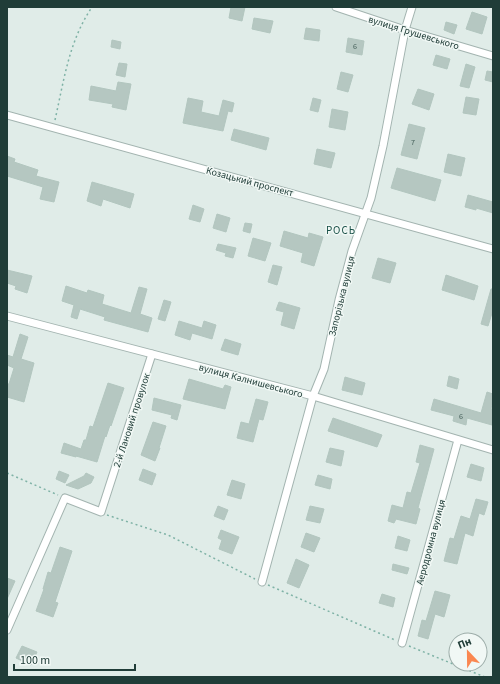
<svg xmlns="http://www.w3.org/2000/svg" width="500" height="684" font-family="'Source Sans 3',sans-serif">
<style>
.building{fill:#b5c7c1;stroke:#b2c6bf}
.lines{fill:none;stroke-linecap:round;stroke-linejoin:round}
.street-casing{stroke:#a3b4b0;stroke-width:9}
.path{stroke:#7fb2a6;stroke-width:1.5;stroke-dasharray:2 3;stroke-linecap:butt}
.street{stroke:#fff;stroke-width:7}
.labels{text-anchor:middle;stroke-width:3;stroke-linejoin:round;paint-order:stroke}
.number-label{font-size:8px;fill:#45605a}
.street-label{font-size:10px;fill:#203d38;stroke:#f1f8f5}
.neighbourhood-label{font-size:11px;letter-spacing:1px;fill:#1a5148;stroke:#f1f8f5}
</style>
<rect width="100%" height="100%" fill="#e0ece8"/>
<g class="building">
<path d="M231,7H245L242,21L229,18Z"/>
<path d="M472,12L487,17L482,34L466,29Z"/>
<path d="M254,18L273,21L270,33L252,29Z"/>
<path d="M446,22L457,25L454,34L444,30Z"/>
<path d="M306,28L320,30L319,41L304,39Z"/>
<path d="M348,38L364,41L362,55L346,52Z"/>
<path d="M112,40L121,42L120,49L111,47Z"/>
<path d="M436,55L450,59L447,69L433,65Z"/>
<path d="M119,63L127,64L125,77L116,75Z"/>
<path d="M466,64L475,67L469,88L460,86Z"/>
<path d="M487,71L493,72V82L485,80Z"/>
<path d="M341,72L353,75L348,92L337,89Z"/>
<path d="M118,82L131,84L126,110L112,107L113,104L89,100L91,86L116,91Z"/>
<path d="M418,89L434,94L429,110L412,104Z"/>
<path d="M466,97L479,99L476,115L463,113Z"/>
<path d="M188,98L203,101L201,112L219,116L223,100L234,103L232,112L228,111L223,131L183,123Z"/>
<path d="M313,98L321,100L318,112L310,110Z"/>
<path d="M332,109L348,112L345,130L329,127Z"/>
<path d="M409,124L425,128L417,159L401,155Z"/>
<path d="M234,129L269,138L266,150L231,140Z"/>
<path d="M317,149L335,153L331,168L314,164Z"/>
<path d="M448,154L465,158L461,176L444,172Z"/>
<path d="M7,156L15,159L14,162L38,170L36,176L59,182L54,202L40,199L43,187L7,176Z"/>
<path d="M397,168L441,180L435,201L391,188Z"/>
<path d="M92,182L134,194L130,208L103,199L101,206L87,201Z"/>
<path d="M468,195L493,202V213L476,208V210L465,207Z"/>
<path d="M193,205L204,209L200,222L189,219Z"/>
<path d="M217,214L230,218L226,232L213,228Z"/>
<path d="M245,223L252,224L250,233L243,231Z"/>
<path d="M284,231L308,238L309,233L323,237L314,266L301,262L303,253L280,246Z"/>
<path d="M253,238L271,243L265,261L248,256Z"/>
<path d="M218,244L236,248L233,258L225,256L226,253L216,250Z"/>
<path d="M378,258L396,263L390,283L372,278Z"/>
<path d="M273,265L282,267L277,285L268,282Z"/>
<path d="M7,270L32,276L27,293L15,289L16,286L7,283Z"/>
<path d="M446,275L478,286L474,300L442,290Z"/>
<path d="M66,286L87,293L88,290L104,295L102,304L131,313L139,287L147,289L140,314L152,318L148,332L104,320L105,317L80,309L77,319L71,317L74,305L62,301Z"/>
<path d="M491,289H493V310L488,326L481,324Z"/>
<path d="M164,300L171,302L165,321L158,319Z"/>
<path d="M279,302L300,308L294,329L281,325L284,312L276,310Z"/>
<path d="M179,321L202,328L204,321L216,325L212,339L192,333L190,340L175,335Z"/>
<path d="M20,334L28,337L21,359L34,363L24,402L7,397V384H9L14,368L7,365V355L13,357Z"/>
<path d="M225,339L241,344L238,355L221,350Z"/>
<path d="M449,376L459,379L457,389L447,386Z"/>
<path d="M345,377L365,383L362,395L342,390Z"/>
<path d="M189,379L223,389L225,385L231,387L225,409L183,399Z"/>
<path d="M108,383L124,388L111,426L110,425L106,437L105,436L97,462L76,456V457L61,453L64,443L81,449L84,440H86L90,426L93,427Z"/>
<path d="M487,392L493,394V400L491,409H493L492,425L467,418L466,425L453,421L454,416L431,410L434,399L481,413Z"/>
<path d="M154,398L181,405L177,420L171,418L172,415L152,410Z"/>
<path d="M256,399L268,402L263,420L259,419L253,442L237,438L241,422L249,424Z"/>
<path d="M333,418L382,435L377,447L328,431Z"/>
<path d="M153,422L166,426L159,448H160L155,461L141,455Z"/>
<path d="M420,445L434,449L418,508L420,509L416,524L396,519L394,523L388,521L392,505L403,508L407,492L411,493L420,463L416,462Z"/>
<path d="M330,448L344,451L341,466L326,462Z"/>
<path d="M471,464L484,468L481,481L467,477Z"/>
<path d="M143,469L156,474L152,485L139,480Z"/>
<path d="M59,471L69,475L65,483L56,479Z"/>
<path d="M86,473L94,477L91,483L78,489L66,485L84,476Z"/>
<path d="M318,475L332,479L330,489L315,485Z"/>
<path d="M232,480L245,484L241,499L227,495Z"/>
<path d="M476,499L488,502L484,515L479,513L473,536L465,533L457,564L444,561L450,538L454,539L461,516L470,519Z"/>
<path d="M218,506L228,510L224,520L214,516Z"/>
<path d="M310,506L324,509L320,523L306,520Z"/>
<path d="M221,530L239,537L232,554L219,549L222,540L218,538Z"/>
<path d="M306,533L320,538L314,552L301,547Z"/>
<path d="M398,536L410,540L407,551L395,548Z"/>
<path d="M60,547L72,551L55,602L58,603L53,617L36,611L44,589H43L48,572L51,573Z"/>
<path d="M296,559L309,565L299,588L287,583Z"/>
<path d="M393,564L409,568L407,574L392,570Z"/>
<path d="M7,578L15,581L7,599Z"/>
<path d="M435,591L450,595L444,617L435,614L428,639L418,636L422,620L426,621Z"/>
<path d="M382,594L395,598L393,607L379,603Z"/>
<path d="M22,646L37,652L31,665L16,658Z"/>
</g>
<g class="lines">
<g class="street-casing">
<g id="street">
<path d="M336,7L405,30L493,56"/>
<path d="M7,115L493,249"/>
<path d="M7,316L313,396L493,450"/>
<path d="M262,582L313,396L324,369L339,300L352,251L371,198L383,146L405,30L412,7"/>
<path d="M7,630L65,498L101,512L152,354"/>
<path d="M402,643L458,440"/>
</g>
</g>
<g class="path">
<path d="M55,120C64,80 69,41 92,7"/>
<path d="M7,473L58,495"/>
<path d="M107,515L168,535L255,579"/>
<path d="M268,585L395,640"/>
<path d="M409,646L485,677"/>
</g>
<use href="#street" class="street"/>
</g>
<g class="labels">
<g class="number-label">
<text x="355" y="49">6</text>
<text x="413" y="145">7</text>
<text x="461" y="419">6</text>
</g>
<g class="street-label">
<text transform="translate(414 32) rotate(17)" y="4">вулиця Грушевського</text>
<text transform="translate(250 181) rotate(15)" y="4">Козацький проспект</text>
<text transform="translate(341 296) rotate(-76)" y="4">Запорізька вулиця</text>
<text transform="translate(251 380) rotate(15)" y="4">вулиця Калнишевського</text>
<text transform="translate(131 420) rotate(-72)" y="4">2-й Лановий провулок</text>
<text transform="translate(430 542) rotate(-75)" y="4">Аеродромна вулиця</text>
</g>
<g class="neighbourhood-label">
<text x="341" y="234">РОСЬ</text>
</g>
</g>
<rect width="500" height="684" fill="none" stroke="#203d38" stroke-width="16"/>
<g transform="translate(468 652) rotate(338)"><circle r="19" fill="#f1f8f5" stroke="#9dada9"/>
<path d="M0-3L7 15L0 10L-7 15Z" fill="#fa8750"/>
<text y="-6" font-size="11" font-weight="bold" text-anchor="middle" fill="#203d38">Пн</text>
</g>
<path d="M14 664v6h121v-6" fill="none" stroke="#203d38" stroke-width="2"/>
<text x="20" y="664" font-size="12" fill="#203d38" stroke="#f1f8f5" stroke-width="3" paint-order="stroke">100 m</text>
</svg>
